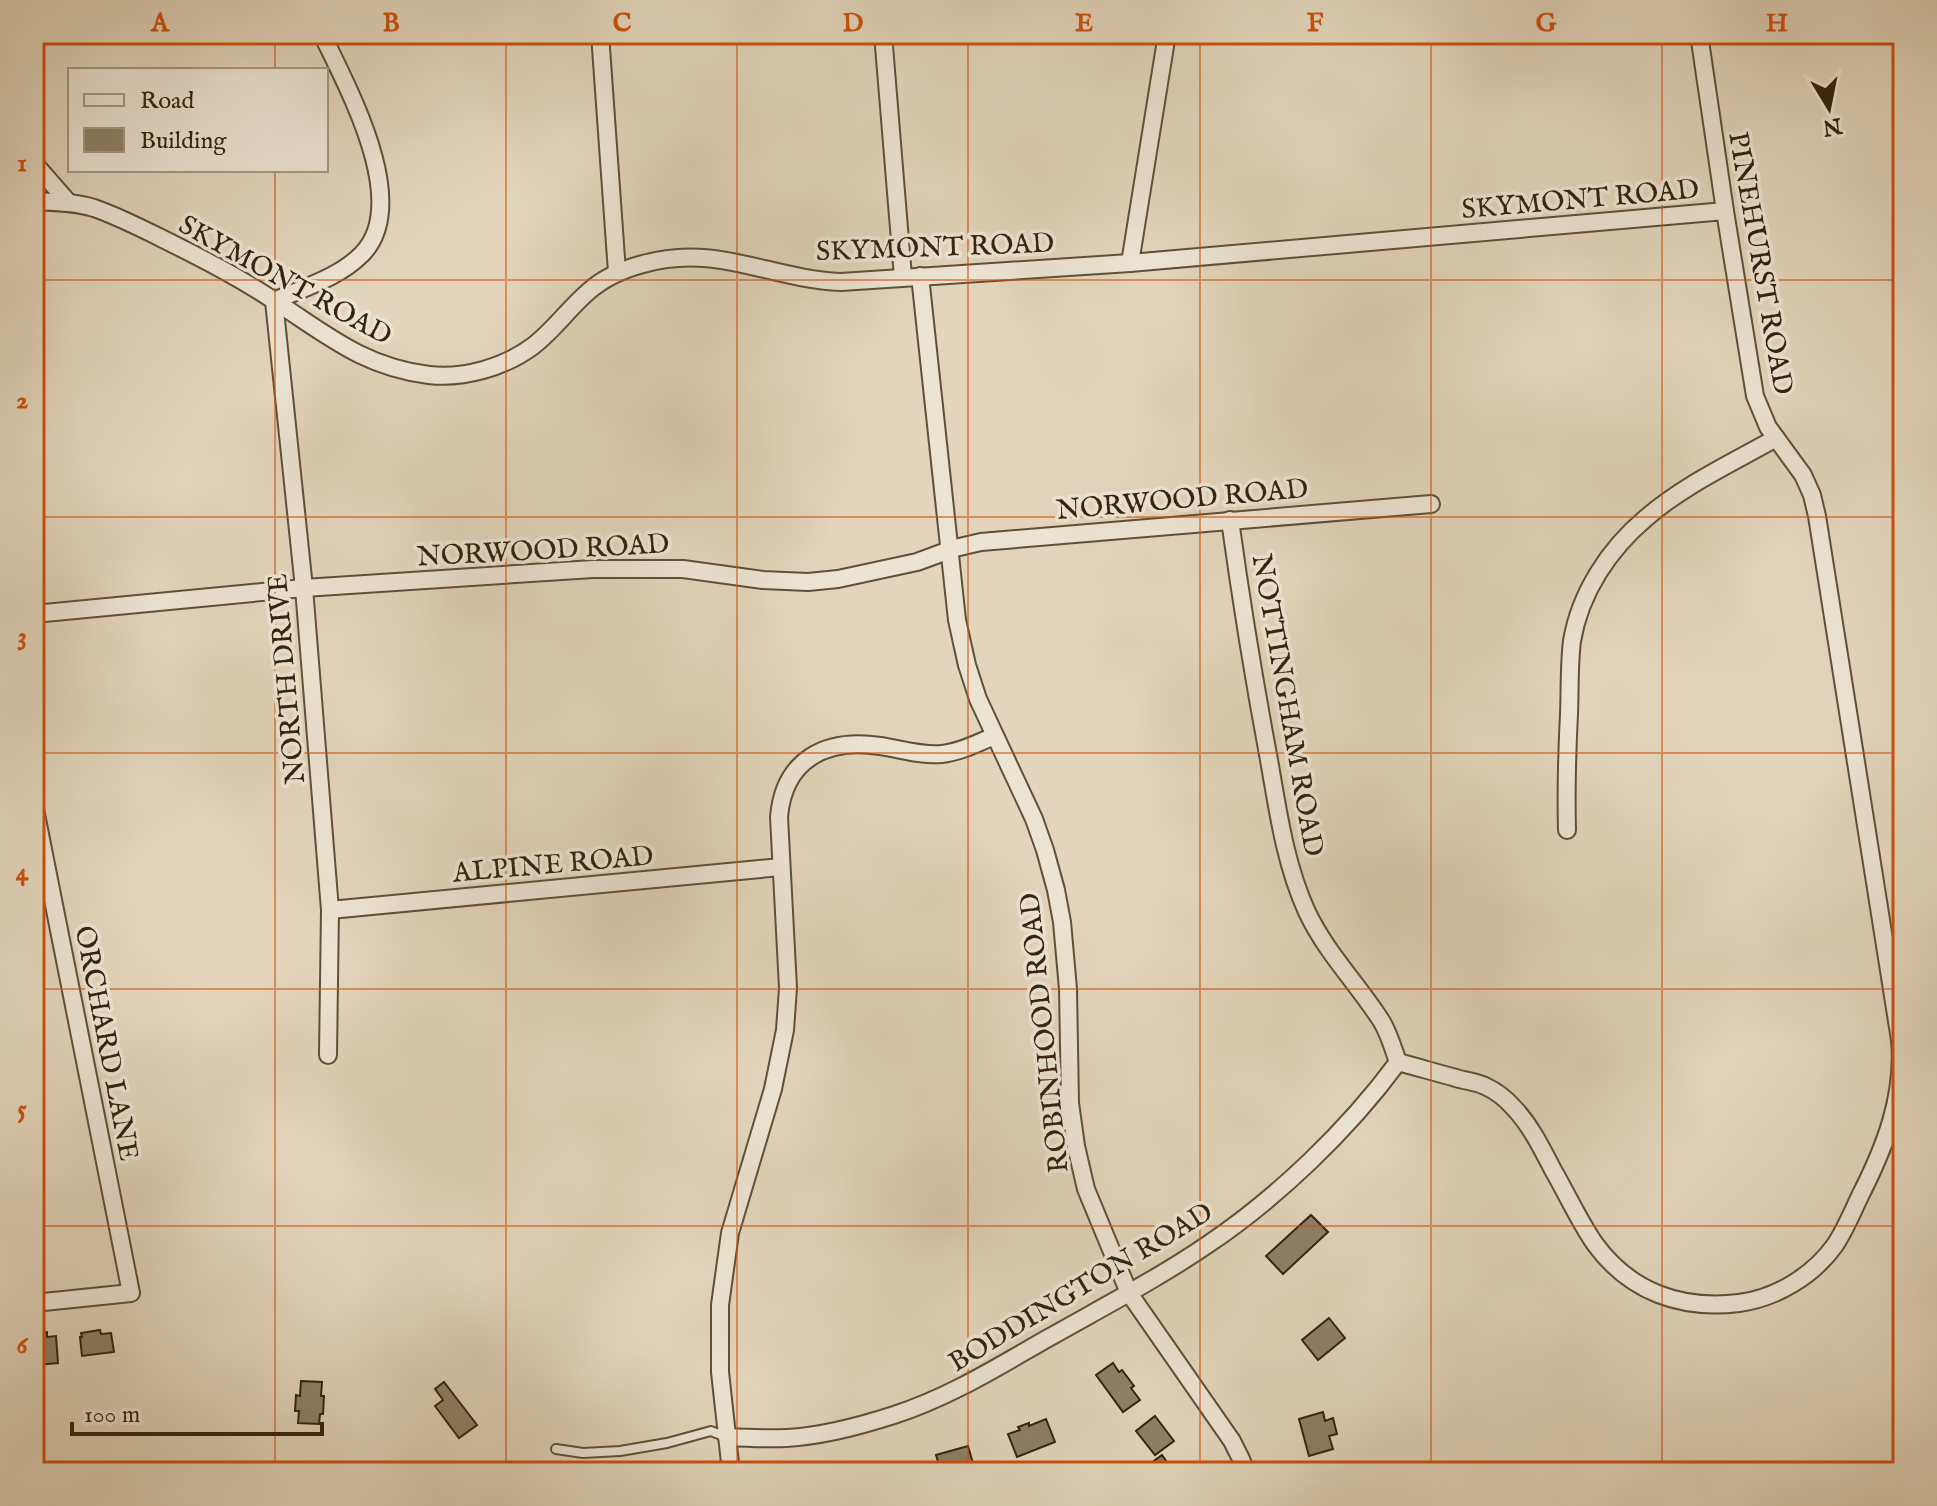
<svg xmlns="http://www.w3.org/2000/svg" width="1937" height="1506" font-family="'IM FELL English',serif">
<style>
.building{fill:#8e8067;stroke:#34230b;stroke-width:2}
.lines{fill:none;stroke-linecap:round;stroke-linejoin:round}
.service-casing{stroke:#605037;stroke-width:12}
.minor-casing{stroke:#605037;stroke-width:20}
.service{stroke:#ece4d3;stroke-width:8}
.minor{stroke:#ece4d3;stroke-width:16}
.grid{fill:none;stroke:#cd510c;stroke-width:2;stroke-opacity:0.55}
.labels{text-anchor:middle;stroke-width:7;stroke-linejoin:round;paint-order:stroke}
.street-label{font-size:28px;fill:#34230b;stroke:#ece4d3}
.neatline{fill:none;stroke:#cd510c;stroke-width:3}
.grid-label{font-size:26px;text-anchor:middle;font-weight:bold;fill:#cd510c}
</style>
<rect width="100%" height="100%" fill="#e2d5bb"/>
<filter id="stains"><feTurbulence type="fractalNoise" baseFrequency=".0025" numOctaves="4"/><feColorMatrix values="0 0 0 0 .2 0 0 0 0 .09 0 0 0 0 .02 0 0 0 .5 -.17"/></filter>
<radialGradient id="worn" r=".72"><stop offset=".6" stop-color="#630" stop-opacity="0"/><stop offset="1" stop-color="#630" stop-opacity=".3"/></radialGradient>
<g class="building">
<path d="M1311,1215L1328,1232L1283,1274L1266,1256Z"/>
<path d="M1329,1318L1345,1338L1318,1360L1302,1340Z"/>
<path d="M100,1330L101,1334L111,1333L114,1352L82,1356L80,1337H82L81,1333Z"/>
<path d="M47,1332V1337L56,1336L58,1363L37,1365L35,1338H37L36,1333Z"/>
<path d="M1113,1363L1119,1372L1122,1370L1134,1386L1131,1388L1140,1400L1123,1412L1096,1375Z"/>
<path d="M301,1381L322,1382L321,1396H324L323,1414H320L319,1424L298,1423L299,1411H295L296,1395L300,1396Z"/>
<path d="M444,1382L477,1425L459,1438L435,1406L443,1400L435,1389Z"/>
<path d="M1323,1412L1325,1421L1333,1418L1337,1434L1329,1436L1333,1449L1309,1456L1299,1419Z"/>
<path d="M1155,1416L1174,1441L1155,1455L1136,1431Z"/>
<path d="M1046,1419L1055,1442L1017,1457L1008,1434L1020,1430L1018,1427L1029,1423V1426Z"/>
<path d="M968,1446L974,1467L955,1472H934L933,1466L939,1465L936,1455Z"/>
<path d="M1162,1455L1169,1465L1159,1472H1151L1147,1466Z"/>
<path d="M902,1464L904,1472H871Z"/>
</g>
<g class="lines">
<g class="service-casing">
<path id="service" d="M556,1449L583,1453L620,1451L667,1443L711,1431L726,1437"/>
</g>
<g class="minor-casing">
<g id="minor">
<path d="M322,34C347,87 412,203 362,254C340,277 303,288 274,301L304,588L330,910L328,1055"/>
<path d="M600,34L617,272"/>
<path d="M883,34L903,277"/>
<path d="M34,163L69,203"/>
<path d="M34,201C54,202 75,202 94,208C117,216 139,227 161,238C199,257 237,276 273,300C326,334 363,367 429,375C464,379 505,367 533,346C554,330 569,308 589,291C605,277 624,269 643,264C717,243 769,279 841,282L1130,263L1725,211"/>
<path d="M1130,263L1167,34"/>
<path d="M920,276L957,620L967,665L978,699L1034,819L1045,850L1056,890L1062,922L1068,989L1070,1103L1076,1146L1086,1189L1129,1293L1232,1441L1241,1459L1246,1472"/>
<path d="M1230,520C1241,600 1254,680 1269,760C1278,811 1285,864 1307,912C1327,954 1358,984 1382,1022C1389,1034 1393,1048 1398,1062"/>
<path d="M34,614L304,588L593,569H683L763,580L808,582L838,579L917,562L955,548L981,542L1431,504"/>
<path d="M34,804L131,1293L34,1303"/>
<path d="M1567,830C1566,792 1567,753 1569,714C1570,690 1569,665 1572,641C1580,593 1609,549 1646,518C1684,485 1732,463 1776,438"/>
<path d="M330,910L781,867"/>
<path d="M1398,1062C1417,1067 1437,1073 1456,1078C1466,1081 1477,1082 1485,1086C1496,1091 1507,1100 1514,1108C1531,1126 1542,1149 1553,1170C1567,1194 1579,1221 1595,1244C1630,1292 1681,1310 1739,1303C1776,1298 1813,1276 1835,1245C1845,1230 1852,1213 1860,1196C1885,1147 1905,1096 1900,1040L1817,516L1812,495L1803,475L1768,427L1755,396L1725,211L1699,34"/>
<path d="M727,1437C747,1438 767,1439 787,1438C823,1436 860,1426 894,1415C950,1397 999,1366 1050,1337C1103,1307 1157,1279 1207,1245C1277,1198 1348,1130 1398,1062"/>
<path d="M731,1472L720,1372V1305L730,1233L773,1089L785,1030L788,988L779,817C784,759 826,738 880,746C901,749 921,756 942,754C960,752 978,743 994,736"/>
</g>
</g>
<use href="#service" class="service"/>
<use href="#minor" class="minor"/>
</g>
<path class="grid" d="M275,34V70M506,34V1472M737,34V1472M968,34V1472M1200,34V1472M1431,34V1472M1662,34V1472M275,170V1472M34,280H1903M34,517H1903M34,753H1903M34,989H1903M34,1226H1903"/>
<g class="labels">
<g class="street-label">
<text transform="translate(1580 198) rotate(-5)" y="10">SKYMONT ROAD</text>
<text transform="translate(935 246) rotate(-2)" y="10">SKYMONT ROAD</text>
<text transform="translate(1762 263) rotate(80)" y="10">PINEHURST ROAD</text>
<text transform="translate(286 279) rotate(29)" y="10">SKYMONT ROAD</text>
<text transform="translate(1182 498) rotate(-5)" y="10">NORWOOD ROAD</text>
<text transform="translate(543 549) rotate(-3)" y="10">NORWOOD ROAD</text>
<text transform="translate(285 679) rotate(-95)" y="10">NORTH DRIVE</text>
<text transform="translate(1289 705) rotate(80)" y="10">NOTTINGHAM ROAD</text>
<text transform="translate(553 863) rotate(-5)" y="10">ALPINE ROAD</text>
<text transform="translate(1043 1033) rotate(-96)" y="10">ROBINHOOD ROAD</text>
<text transform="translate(108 1043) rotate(79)" y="10">ORCHARD LANE</text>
<text transform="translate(1080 1286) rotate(-31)" y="10">BODDINGTON ROAD</text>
</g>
</g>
<rect width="1937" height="1506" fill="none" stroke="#e2d5bb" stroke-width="88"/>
<rect x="68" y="68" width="260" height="104" fill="#ece4d3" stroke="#a29783" stroke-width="2"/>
<rect x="84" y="94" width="40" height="12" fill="#ece4d3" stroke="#a29783" stroke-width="2"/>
<text x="140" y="108" font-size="24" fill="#34230b">Road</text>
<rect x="84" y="128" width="40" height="24" fill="#8e8067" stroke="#a29783" stroke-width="2"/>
<text x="140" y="148" font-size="24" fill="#34230b">Building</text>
<g transform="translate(1829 108) rotate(170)" stroke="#ece4d3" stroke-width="6" paint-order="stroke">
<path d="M0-6L14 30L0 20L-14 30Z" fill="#34230b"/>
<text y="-12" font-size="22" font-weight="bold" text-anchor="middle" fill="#34230b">N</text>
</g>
<path d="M72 1422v12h250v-12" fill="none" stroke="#34230b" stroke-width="4"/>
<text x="84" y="1422" font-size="24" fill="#34230b" stroke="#ece4d3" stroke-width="6" paint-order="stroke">100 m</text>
<rect x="44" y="44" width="1849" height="1418" class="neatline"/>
<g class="grid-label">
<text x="160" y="31">A</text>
<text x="391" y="31">B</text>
<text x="622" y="31">C</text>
<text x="853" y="31">D</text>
<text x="1084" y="31">E</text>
<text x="1315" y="31">F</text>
<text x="1546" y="31">G</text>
<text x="1777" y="31">H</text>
<text x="22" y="171">1</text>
<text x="22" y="408">2</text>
<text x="22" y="644">3</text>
<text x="22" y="880">4</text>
<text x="22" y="1117">5</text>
<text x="22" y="1353">6</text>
</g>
<rect width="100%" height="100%" filter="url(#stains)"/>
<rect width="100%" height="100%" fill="url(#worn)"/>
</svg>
